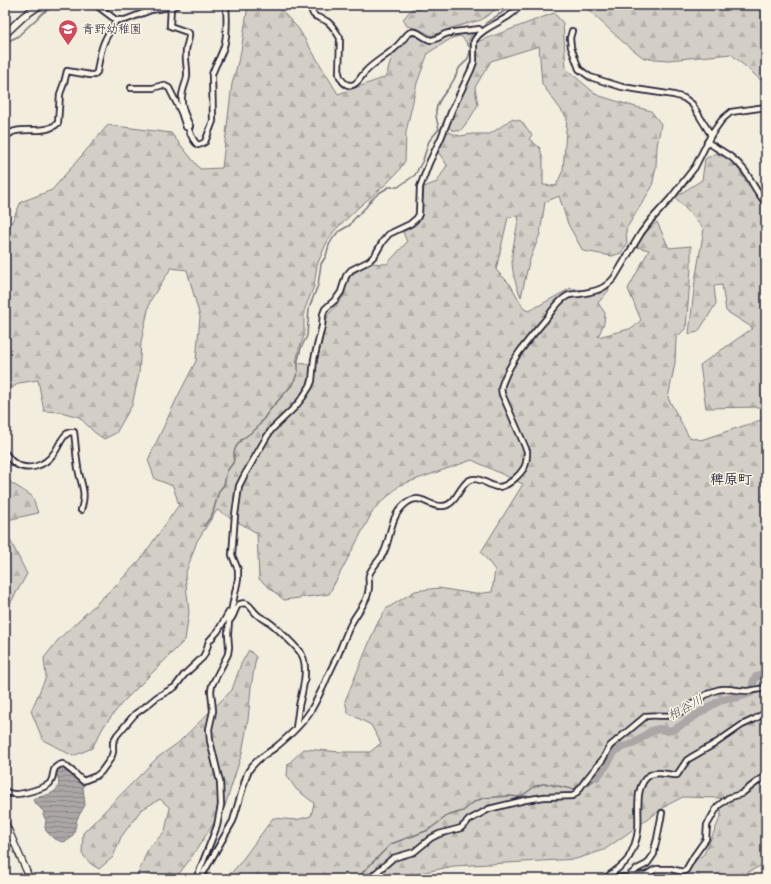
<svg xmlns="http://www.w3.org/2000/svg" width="771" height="884" font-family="'Patrick Hand','Klee One',sans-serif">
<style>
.forest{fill:url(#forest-firs);stroke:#7b7880}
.water{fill:url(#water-rules);stroke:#75727b}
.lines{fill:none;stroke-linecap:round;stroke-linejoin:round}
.stream{stroke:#75727b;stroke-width:1.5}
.river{stroke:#aca7a6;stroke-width:8}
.minor-casing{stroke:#22223b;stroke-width:8}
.tertiary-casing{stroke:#22223b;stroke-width:8}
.secondary-casing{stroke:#22223b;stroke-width:9}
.minor{stroke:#fcf5e5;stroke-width:4.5}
.tertiary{stroke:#fcf5e5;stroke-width:5.5}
.secondary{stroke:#fcf5e5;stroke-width:6}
.labels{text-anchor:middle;stroke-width:3;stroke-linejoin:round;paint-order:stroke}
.poi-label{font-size:12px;fill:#22223b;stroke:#fcf5e5;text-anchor:start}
.water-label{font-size:13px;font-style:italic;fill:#525160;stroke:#fcf5e5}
.quarter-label{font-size:14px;font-weight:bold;fill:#22223b;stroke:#fcf5e5}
</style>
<defs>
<pattern id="forest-firs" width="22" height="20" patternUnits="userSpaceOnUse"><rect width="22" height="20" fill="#d4cfc6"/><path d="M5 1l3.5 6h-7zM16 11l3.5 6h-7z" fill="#b6b1ab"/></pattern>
<pattern id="water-rules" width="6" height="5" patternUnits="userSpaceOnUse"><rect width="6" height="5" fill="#aca7a6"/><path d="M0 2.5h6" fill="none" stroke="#8c8888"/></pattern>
</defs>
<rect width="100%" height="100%" fill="#f3edde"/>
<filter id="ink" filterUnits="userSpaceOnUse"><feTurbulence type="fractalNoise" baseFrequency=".025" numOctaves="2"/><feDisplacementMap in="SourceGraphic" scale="8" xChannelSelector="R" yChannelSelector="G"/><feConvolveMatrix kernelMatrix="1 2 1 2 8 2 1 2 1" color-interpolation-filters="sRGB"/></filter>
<g filter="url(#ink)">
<g class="forest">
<path d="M248,5H276L298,28L338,94L386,77L392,56L409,37L415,36L430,43L451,35L473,32L469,39V47L464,39L460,36L452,38L428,53L417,83L406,132L405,161L397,173L386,184L359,207L334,231L326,244L317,265L314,286L304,311V336L299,349L296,363L316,365L328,315L344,296V291L350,276L369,263L387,264L407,242L403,232L416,225L421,219L424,187L437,182L447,165L438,152L440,144L445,131L460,136L473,134H490L502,126L511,119L521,121L532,135L529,139L540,148L543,160V185L556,186L563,170L567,118L542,84L539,46L491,61L475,87L478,105L469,120L460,131L452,130L448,126L473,72L475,64L477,42L554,13L563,23L566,69L597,95L629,105L651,111L661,124L657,146L656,166L652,187L626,229L627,244L621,253L612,256L583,251L568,224L559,196L545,202L540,234L529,262L521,297C514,281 510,265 513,248C515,237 517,227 519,216L508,217L496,270L510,284L524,309L529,311L571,288L599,294L608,288L609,290L598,303L605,313L604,323L598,337L633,328L641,320L628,289L649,250L637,247L646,232L657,222L669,248L691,246V268L686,328L676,338L675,363L668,398L689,437L701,440L761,420V407L706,408L700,365L753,328L726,311L722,285L714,286L716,304L698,332L689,334L695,281L704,229L675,197L702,180L705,159L716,153L729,159L739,170L753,193L766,206V863L735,879H673L675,876L704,854L721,816V798L683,797L669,804L604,850L576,859L454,866L416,874L405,879H226L240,863L273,818L296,820L311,816L314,803L296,789L287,776L288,764L304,749L342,752H370L381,743L371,725L348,713L345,701L377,624L386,609L415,591L438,588L475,594L492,592L495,570L481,552L523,484L472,460L400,485L374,509L329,594L284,600L259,579L257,533L217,510L197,541L185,575L189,612L185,640L122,703L104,726L92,748L73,756L43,740L31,711L46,677L44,658L58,640L119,582L140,560L179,505L173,486L155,479L148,460L178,396L196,361L200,317L187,270L171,268L150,301L141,342L139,374L132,405L116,433L104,439L94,432L79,417L61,412L44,411L38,380L19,383L5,393V244L8,230L21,202L52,190L108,125L171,133L200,169L222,168L232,84L241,51Z"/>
<path d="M424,5H502L481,20L451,28L432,36L419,29L407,26L403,19L412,9H420Z"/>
<path d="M583,5H766V93L762,81L731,54L668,60L644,58L623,42Z"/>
<path d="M5,480L10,482L32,496L38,513L7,520L9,538L27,574L11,602L5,616Z"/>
<path d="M249,650L256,657L251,687L248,720L242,753L225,806L191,858L175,879H136L148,849L165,831L170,808L160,799L141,810L121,837L113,857L99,869L91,864L82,854L83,833L157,758L178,743L232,690L241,664Z"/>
</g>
<path class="water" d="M61,767C69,769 74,777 80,782L82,783L91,779V781L84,785L83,787L85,805L77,819L74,833L71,838L67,841L62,842L53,838L46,831L45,827L46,820L43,815L44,812L34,802L33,800L35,798C43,796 58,794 59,784C59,780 57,775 56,771L58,768Z"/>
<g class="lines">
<g class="stream">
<path d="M486,23L506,10L515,5"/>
<path d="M5,45L8,41L17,37L44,12L56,5"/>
<path d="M204,526L210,518L213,512L219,491L224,485L227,471L233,463L234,459V452L236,447L241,440L256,429L260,424L269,411L291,386L295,379L298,371V360L301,348L307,336L309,308L318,285L321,264L326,256L329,245L333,238L338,232L350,225L353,220L366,207L371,200L379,193L389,187H398L415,175L423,160L429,141L439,129C438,124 435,116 436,111C437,99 448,91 453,81C456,77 457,71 460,67C463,64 466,62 468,58C472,50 469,41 474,34"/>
<path d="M583,787L593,781L597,777"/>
<path d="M358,879L363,872L391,844L426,831L431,828L447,816L463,811L474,802L483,798L510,796L519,797L523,795L534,787L542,784H548L572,789L579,788"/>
</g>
<path class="river" d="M597,777L606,766L615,751L623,747L633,744L651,731L659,729L668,731L675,729L712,705L722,700L739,697L751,693L754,680L756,677L766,674"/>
<g class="minor-casing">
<g id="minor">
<path d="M96,5L116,20H125L151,10L171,7L177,5"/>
<path d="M311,5C312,21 319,15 328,22C333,26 337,33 340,38L339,74C341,80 345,86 352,85C358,84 361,76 365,72C374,62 387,56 396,47C401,43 404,37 409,33C417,28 423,39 431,40C436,40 441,36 445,34C455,31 469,31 479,29L482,32"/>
<path d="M572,31L570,38L571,47L579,69L590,77L622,87L674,95L684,98L692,104L711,135"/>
<path d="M131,88H153L163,85L169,88L181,112L186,127L190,126C185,115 179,103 183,91C184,85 188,79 187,73C187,65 185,58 186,51C186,45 190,39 189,33L187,32L170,26L171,7"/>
<path d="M188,127C190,133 192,140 198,145L201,144L205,142L213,121L212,75C214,67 219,60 222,52C228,39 227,19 226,5"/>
<path d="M5,137C9,135 12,131 16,131C30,128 46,134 58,123L60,94L64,83L67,71L90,75H94L97,72C99,61 100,50 105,40C108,33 113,28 116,20"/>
<path d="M707,142C721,151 735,157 745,171C753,183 756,192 766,203"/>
<path d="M5,453C8,456 10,460 13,462C27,473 45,466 54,453C59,447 61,437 68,433C70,432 72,432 74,432C76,445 76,460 79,473C83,490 86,493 81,510"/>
<path d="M229,621C235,617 234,607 240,604C250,600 252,612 259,616C262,618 266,620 269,622C275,626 299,649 302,655C309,669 302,692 299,706C298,713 297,721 296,728"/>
<path d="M5,791C8,793 10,794 14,794C20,795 46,788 50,783C56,775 49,767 63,764L72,771L83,781L96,776L101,772L111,758L113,752V742L117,735L135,714L146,706L157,697L175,687L184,675L203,657L206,651L209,641L218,631L229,612"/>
<path d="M630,876L631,874L637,869L647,864L654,854L655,846L657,839L662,813"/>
<path d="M626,878L630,876L646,875L654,870L657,869H671L683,872L686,870L694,856L706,839L707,825L718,806L728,798L741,794L766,775"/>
<path d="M197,879L196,878L199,872L217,826L221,805L220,782L210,741L209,729L213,711L211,691L212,685L228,654L229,647L228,634L229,621L238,579V570L232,555L235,515L239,486L244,476L266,438L272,429L295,407L303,397L310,386L312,381L314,359L322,326L323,314L325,309L336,299L341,292L346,276L351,270L369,261L375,255L383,241L389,234L410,224L417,218L419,214L420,187L429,163L441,138L452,110L471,70L474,62V41C482,26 510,21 520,5"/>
<path d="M200,879L233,821L247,774C253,761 265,755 276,747C288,737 303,723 311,710C316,702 320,693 324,685C328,675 333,665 338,655C342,645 346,634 351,624C355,616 361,609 365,601C368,596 369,589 369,584C369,581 368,577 369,575C371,568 381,559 384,552C391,537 390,517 404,505C421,490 427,508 443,506C456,505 459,487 468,481C478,475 487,485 497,487C507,488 521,474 525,466C527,461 527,456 527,451L502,394C501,390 501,386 503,382C512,358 530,338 546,319C552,311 558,301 567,296C571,294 575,294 579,294C594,291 603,291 614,278L641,233L651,220L670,199L695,167L711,135L721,121L725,117L731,112L766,107"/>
<path d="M369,879L393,858L414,852L431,838L439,834L461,828L469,820L489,809L525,800L544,797L573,796L578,791L585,781L603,759L610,746L646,716C656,714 667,718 677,714C691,707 702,694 717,690C727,687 737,691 748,691C754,690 760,689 766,688"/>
<path d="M604,879C611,874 623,866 628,859C633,850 637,840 638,830C640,814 633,785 650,775C659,770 668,776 677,775L687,760L690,758L716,743L742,725L755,719L766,712"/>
<path d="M612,879L624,877L626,878V879"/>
</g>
</g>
<g class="tertiary-casing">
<path id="tertiary" d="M5,822L30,879"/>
</g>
<g class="secondary-casing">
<path id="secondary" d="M5,34L24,16L40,5"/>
</g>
<use href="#minor" class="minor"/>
<use href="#tertiary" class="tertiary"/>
<use href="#secondary" class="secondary"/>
</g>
</g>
<defs>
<g id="school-pin" transform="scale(1)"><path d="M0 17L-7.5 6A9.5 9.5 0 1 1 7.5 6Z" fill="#d1495b" stroke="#fcf5e5"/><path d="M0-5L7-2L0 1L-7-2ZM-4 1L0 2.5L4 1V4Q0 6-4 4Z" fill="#fff"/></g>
</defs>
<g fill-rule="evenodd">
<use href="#school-pin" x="68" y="29"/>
</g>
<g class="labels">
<g class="poi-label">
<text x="82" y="33">青野幼稚園</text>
</g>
<g class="water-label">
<text transform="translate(685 707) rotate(-28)" y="5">相谷川</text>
</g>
<g class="quarter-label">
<text x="731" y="484">稗原町</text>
</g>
</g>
<rect width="771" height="884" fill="none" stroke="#fcf5e5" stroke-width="20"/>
<rect x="10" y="10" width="751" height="864" fill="none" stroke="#22223b" stroke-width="1.5" filter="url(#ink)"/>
</svg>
